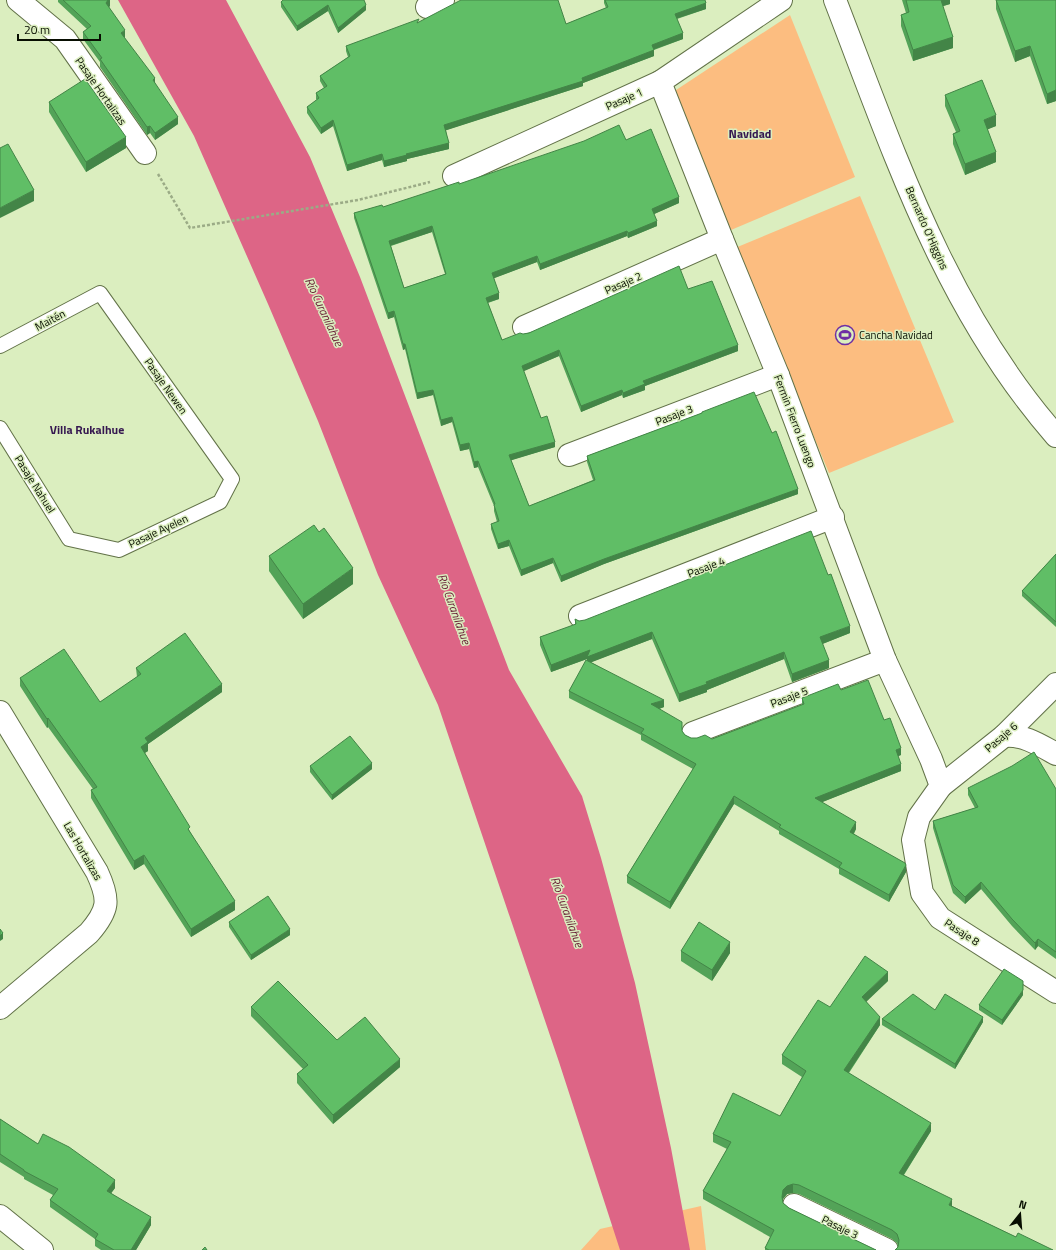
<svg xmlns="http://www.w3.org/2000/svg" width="1056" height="1250" font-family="'Titillium Web',sans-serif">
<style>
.green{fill:#fcbd80}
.water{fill:#dd6586}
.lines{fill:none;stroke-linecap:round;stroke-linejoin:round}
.service-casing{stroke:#627248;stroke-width:16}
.minor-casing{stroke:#627248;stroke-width:24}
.primary-casing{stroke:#627248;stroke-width:24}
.path{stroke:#9bab86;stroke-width:2.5;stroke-dasharray:3 2;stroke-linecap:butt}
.service{stroke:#fff;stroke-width:14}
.minor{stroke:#fff;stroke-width:22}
.primary{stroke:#fff;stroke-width:22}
.wall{fill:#53a358;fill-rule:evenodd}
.shaded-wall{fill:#438547}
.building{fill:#60be66;stroke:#438547;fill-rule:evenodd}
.labels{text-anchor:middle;stroke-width:3;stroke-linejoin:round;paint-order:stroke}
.street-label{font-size:11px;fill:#080e01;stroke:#dbeebf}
.poi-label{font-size:11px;fill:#080e01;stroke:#dbeebf;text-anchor:start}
.neighbourhood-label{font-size:12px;font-weight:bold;fill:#351750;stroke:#dbeebf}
.water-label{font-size:12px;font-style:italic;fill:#641831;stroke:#dbeebf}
</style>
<rect width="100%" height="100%" fill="#dbeebf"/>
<g class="green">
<path d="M790,15L855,177L731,230L670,94Z"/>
<path d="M860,196L954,422L829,473L735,248Z"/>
<path d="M701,1206L706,1250H581L600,1229Z"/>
</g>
<path class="water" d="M118,0H226L310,157L360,277L509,670L582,796L601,858L635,983L671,1148L690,1250H620L559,1062L438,705L378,575L318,421L268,304L194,136Z"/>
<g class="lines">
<g class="service-casing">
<path id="service" d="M0,346L100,293L232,479L220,502L119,550L69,539L0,428"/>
</g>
<g class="minor-casing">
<g id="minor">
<path d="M18,0L65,39L145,153"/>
<path d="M427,7L443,0"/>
<path d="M660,82L722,239L778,375L885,660L931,759L941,786L919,817L913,840L922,893L940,918L1056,992"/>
<path d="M454,176L660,82L781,0"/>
<path d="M524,327L722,239"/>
<path d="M569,455L778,375"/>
<path d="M580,616L833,517"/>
<path d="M0,712L97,872C110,900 109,910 89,933L0,1008"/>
<path d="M693,733L885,660"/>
<path d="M1004,736C1023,734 1040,745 1056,754"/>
<path d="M941,786L1004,736L1056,684"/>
<path d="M794,1205L887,1250"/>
</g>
</g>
<g class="primary-casing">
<g id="primary">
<path d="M835,0C895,155 945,309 1056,436"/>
<path d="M0,1216L42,1250"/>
</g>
</g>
<path class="path" d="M158,174L190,228L358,200L430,182"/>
<use href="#service" class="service"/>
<use href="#minor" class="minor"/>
<use href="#primary" class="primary"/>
</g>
<g class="wall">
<path d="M58,0H110V6L109,7L125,37H124L155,84L178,124L155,140L150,133L147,135L100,67V62L83,39V32L87,29L58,2Z"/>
<path d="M604,0H705L706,9L677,19L683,39L654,50V56L583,83V86L446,130L449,149L407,159V161L384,167L382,160L347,171L333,126L321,134L307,113V107L317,100L316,99V93L324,88L320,81V76L348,57L346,51V46L419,22L566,24L606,8L604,3Z"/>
<path d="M902,0H950V4L943,6L953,48L913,61L901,26V15L906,13Z"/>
<path d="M996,0H1056V101L1047,104L1030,56L1015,62L996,9Z"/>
<path d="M281,2L366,5V10L338,33L328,11L297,31L281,7Z"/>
<path d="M945,95L996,126L987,129L996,162L965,175L953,144V134L956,132L945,106Z"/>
<path d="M49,102L126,148L86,172L49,112Z"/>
<path d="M626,140L679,203L654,214L657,226L628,238L627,236L540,270L537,262L494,278L499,299L488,303L502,340L688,289L738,351L645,386V390L623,398L622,395L581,412L559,356L523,371L541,418L555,447L511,460L529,506L593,480L587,462V456L702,413V412L798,494L604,564L561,582L553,563L521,576L509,546L498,549L491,529V524L497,522L494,511V506L478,467L474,468L469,449L460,451L452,422L441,426L433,395L417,399L405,349L403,350L394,317L388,319L354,218V213L383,207L459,184ZM432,232L445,274L404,288L391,246Z"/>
<path d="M1056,554V627L1022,596V591Z"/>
<path d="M269,556L353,584L303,619L269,571Z"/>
<path d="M575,619L579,621L850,633L822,644L829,668L792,682L784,659L707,690V692L679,702L652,639L591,662L664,707L659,709L682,731L685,735L691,738L712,739L802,705V698L841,690L884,720L901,755L898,756L901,771L822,802L856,829L854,834L906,872L889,902L839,874V869L779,834V831L734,804L670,909L627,883V876L693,769L641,740V735L569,698V691L587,660V659L551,672L540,645V637L575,625Z"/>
<path d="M136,668L222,692L148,744V751L145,753L235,910L191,937L144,864L134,870L91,798V790L93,789L48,727L47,728L20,686V678L100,702L137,677Z"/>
<path d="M310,766L372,769L332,800L310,772Z"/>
<path d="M968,788L1056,789V959L1038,946L1035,950L1012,926L981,889L965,904L953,893L933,828V821L975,808L968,795Z"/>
<path d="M229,922L290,935L251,960L229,927Z"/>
<path d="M681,951L730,953L712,981L681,961Z"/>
<path d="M888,981L866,1001L880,1025L849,1073L931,1131L904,1175L952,1206L1016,1237L1053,1250L898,1247L897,1243L892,1239L799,1194L793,1193L787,1194L783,1199V1203L789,1208L876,1250H765V1248L770,1237L703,1199V1191L727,1149L713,1142V1134L780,1116L802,1077L782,1064V1055L830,1007Z"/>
<path d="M1023,995L1002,1025L979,1010V1005Z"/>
<path d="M251,1007L337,1040L400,1067L333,1124L297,1083V1074L303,1069L251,1016Z"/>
<path d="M935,1010L983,1022L955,1069L882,1025V1019Z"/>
<path d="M0,1119L38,1144L115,1188L111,1193L151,1225L136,1250H101L95,1246V1239L50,1207V1200L53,1195L24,1179V1177L0,1162Z"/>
</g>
<g class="shaded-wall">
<path d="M108,0H110V6L106,10V3Z"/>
<path d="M940,0H950V4L940,7Z"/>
<path d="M706,3V9L675,19V14Z"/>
<path d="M328,5V11L297,31V26Z"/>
<path d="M366,5V10L338,33V28Z"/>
<path d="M125,30V37L121,40V33Z"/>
<path d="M683,33V39L652,50V45Z"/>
<path d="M953,37V48L913,61V50Z"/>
<path d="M1030,46V56L1015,62V51Z"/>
<path d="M654,50V56L583,83V86L444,131V125L582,78Z"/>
<path d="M155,78V86L153,80Z"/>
<path d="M1056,90V101L1047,104V94Z"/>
<path d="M996,115V126L984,131V120Z"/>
<path d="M178,117V124L155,140V133Z"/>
<path d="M333,120V126L321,134V128Z"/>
<path d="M150,126V133L147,135V127Z"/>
<path d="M126,137V148L86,172V162Z"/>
<path d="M449,143V149L407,159V161L384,167V161L406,154Z"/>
<path d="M996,152V162L965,175V164Z"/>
<path d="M382,154V160L347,171V165Z"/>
<path d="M34,190V201L0,218V208Z"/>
<path d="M679,197V203L652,215V209Z"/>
<path d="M657,221V226L628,238V233Z"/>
<path d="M432,226V232L389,246V241Z"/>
<path d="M627,231V236L540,270V264Z"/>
<path d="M537,256V262L492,279V273Z"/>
<path d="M499,293V299L486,303V298Z"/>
<path d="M394,311V317L388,319V313Z"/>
<path d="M403,344H405V349L403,350Z"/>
<path d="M738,345V351L645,386V390L623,398V393L643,381Z"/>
<path d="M559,350V356L522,372V366Z"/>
<path d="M433,390V395L417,399V393Z"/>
<path d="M622,390V395L581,412V406Z"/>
<path d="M452,417V422L441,426V420Z"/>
<path d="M555,442V447L509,461V455Z"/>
<path d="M469,443V449L460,451V445Z"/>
<path d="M478,461V467L474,468V462Z"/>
<path d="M798,489V494L604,564L561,582V576L604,559Z"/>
<path d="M509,540V546L498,549V544Z"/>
<path d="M553,558V563L521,576V570Z"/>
<path d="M353,568V584L303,619V604Z"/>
<path d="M850,626V633L820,645V637Z"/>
<path d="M652,632V639L587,664V659L551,672V665L590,650Z"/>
<path d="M784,652V659L707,690V692L679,702V694L706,682Z"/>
<path d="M829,660V668L792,682V674Z"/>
<path d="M222,684V692L148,744V751L141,755V747L145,738Z"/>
<path d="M664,700V707L651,712V704Z"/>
<path d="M48,718V727L47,728V719Z"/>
<path d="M901,748V755L896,757V750Z"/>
<path d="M372,763V769L332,800V795Z"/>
<path d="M901,764V771L815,805V798Z"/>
<path d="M734,796V804L670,909V902Z"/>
<path d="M856,822V829L850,839V832Z"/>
<path d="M144,855V864L134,870V861Z"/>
<path d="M906,865V872L889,902V895Z"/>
<path d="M981,882V889L965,904V897Z"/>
<path d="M235,901V910L191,937V929Z"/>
<path d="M290,929V935L251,960V955Z"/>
<path d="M3,933V939L0,941V936Z"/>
<path d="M1038,939V946L1035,950V943Z"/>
<path d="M730,942V953L712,981V970Z"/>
<path d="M888,972V981L862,1006V997Z"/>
<path d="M1023,990V995L1002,1025V1020Z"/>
<path d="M880,1017V1025L844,1079V1070Z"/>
<path d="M983,1017V1022L955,1069V1064Z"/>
<path d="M400,1059V1067L333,1124V1115Z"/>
<path d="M931,1123V1131L899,1182V1173Z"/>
<path d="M115,1180V1188L107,1199V1191Z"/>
<path d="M793,1184V1193L787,1194L783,1199L782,1206V1197L783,1190L787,1186Z"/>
<path d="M952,1199V1207L949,1205Z"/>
<path d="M151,1217V1225L136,1250H131Z"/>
</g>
<g class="building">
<path d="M63,0H108L106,3L125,30L121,33L155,78L153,80L178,117L155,133L150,126L147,127L100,59L102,58L83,32L91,26Z"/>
<path d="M283,0H364L366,5L338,28L328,5L297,26L281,2Z"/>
<path d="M461,0H558L566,24L608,7L605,0H705L706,3L675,14L683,33L652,45L654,50L582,78L583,81L444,125L449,143L406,154L407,155L384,161L382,154L347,165L333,120L321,128L307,107L319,98L316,93L327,86L320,76L350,56L346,46L419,19L417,23Z"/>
<path d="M906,0H941L953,37L913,50L901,15L909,12Z"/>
<path d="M996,0H1056V90L1047,94L1030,46L1015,51Z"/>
<path d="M85,79L126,137L86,162L49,102Z"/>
<path d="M982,80L996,115L984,120L996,152L965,164L953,134L960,131L945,95Z"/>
<path d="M619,125L626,140L651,129L679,197L652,209L657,221L628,233L627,231L540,264L537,256L492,273L499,293L486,298L502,340L520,333L523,334L529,333L679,266L688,289L712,281L738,345L643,381L645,384L623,393L622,390L581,406L559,350L522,366L541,418L547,416L555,442L509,455L529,506L595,480L587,456L702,413V412L754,392L772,433L776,431L798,489L604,559L561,576L553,558L521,570L509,540L498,544L491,524L499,521L494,505L495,504L478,461L474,462L469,443L460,445L452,417L441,420L433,390L417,393L405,344H403L394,311L388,313L354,213L382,205L383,207L459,182V184L584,141ZM432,226L446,274L404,288L389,241Z"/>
<path d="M8,144L34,190L0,208V148Z"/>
<path d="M314,525L319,532L324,528L353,568L303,604L269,556Z"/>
<path d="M811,531L828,575L831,574L850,626L820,637L829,660L792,674L784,652L706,682L707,684L679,694L652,632L587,657L590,650L551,665L540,637L576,624L575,619L579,621L585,620Z"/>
<path d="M1056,554V622L1022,591Z"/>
<path d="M185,633L222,684L145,738L148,742L141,747L190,827L188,829L235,901L191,929L144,855L134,861L91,790L97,787L48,718L47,719L20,678L64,649L100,702L141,674L136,668Z"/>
<path d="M586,660L664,700L651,704L682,722V731L685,735L691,738H697L705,735L712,739L804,704L802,698L838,684L841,690L868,680L884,720L890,718L901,748L896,750L901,764L815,798L856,822L850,832L905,863L906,865L889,895L839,867L842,863L779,827L781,825L734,796L670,902L627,876L696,764L641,733L644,729L569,691Z"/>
<path d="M350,736L372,763L332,795L310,766Z"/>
<path d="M1034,752L1056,789V952L1038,939L1035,943L1012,919L981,882L965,897L953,885L933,821L978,807L968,788L1012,766Z"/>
<path d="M268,896L290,929L251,955L229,922Z"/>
<path d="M699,922L730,942L712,970L681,951Z"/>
<path d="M0,929L3,933L0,936Z"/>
<path d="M865,956L888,972L862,997L880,1017L844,1070L931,1123L899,1173L952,1199L949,1205L1016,1237L1018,1233L1053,1250H895L898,1247L899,1240L897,1234L892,1230L799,1185L793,1184L787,1186L783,1190L782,1197L783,1203L789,1208L876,1250H769L765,1248L774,1230L703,1191L731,1142L713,1134L733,1093L780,1116L806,1071L782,1055L818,1000L830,1007Z"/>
<path d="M1004,969L1023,981V990L1002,1020L979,1005Z"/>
<path d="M278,981L337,1040L365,1017L400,1059L333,1115L297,1074L308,1065L251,1007Z"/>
<path d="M913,994L935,1010L945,994L983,1017L955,1064L882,1019Z"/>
<path d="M0,1119L38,1144L43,1134L69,1147L115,1180L107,1191L151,1217L131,1250H114L95,1239L98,1234L50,1200L58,1189L24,1171V1170L0,1154Z"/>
<path d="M205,1247L207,1250H202Z"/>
</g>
<defs>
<g id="stadium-ring" transform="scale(1)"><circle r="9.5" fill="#dbeebf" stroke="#6e2fa4" stroke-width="1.5"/><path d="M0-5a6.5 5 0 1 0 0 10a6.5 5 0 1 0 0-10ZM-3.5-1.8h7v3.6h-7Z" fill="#6e2fa4"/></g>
</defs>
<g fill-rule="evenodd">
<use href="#stadium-ring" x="845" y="335"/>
</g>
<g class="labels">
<g class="street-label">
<text transform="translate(101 91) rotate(55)" y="4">Pasaje Hortalizas</text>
<text transform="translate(624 99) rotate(-24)" y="4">Pasaje 1</text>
<text transform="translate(927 228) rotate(66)" y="4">Bernardo O'Higgins</text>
<text transform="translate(623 283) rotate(-24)" y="4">Pasaje 2</text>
<text transform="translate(50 320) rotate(-28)" y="4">Maitén</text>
<text transform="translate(166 386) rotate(55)" y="4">Pasaje Newen</text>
<text transform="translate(674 415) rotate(-21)" y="4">Pasaje 3</text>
<text transform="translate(795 421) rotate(69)" y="4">Fermin Fierro Luengo</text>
<text transform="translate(35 484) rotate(58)" y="4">Pasaje Nahuel</text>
<text transform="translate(158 531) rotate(-25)" y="4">Pasaje Ayelen</text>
<text transform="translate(706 567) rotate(-21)" y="4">Pasaje 4</text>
<text transform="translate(789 697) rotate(-21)" y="4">Pasaje 5</text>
<text transform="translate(1001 737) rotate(-41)" y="4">Pasaje 6</text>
<text transform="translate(83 851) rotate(60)" y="4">Las Hortalizas</text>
<text transform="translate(962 932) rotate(33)" y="4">Pasaje 8</text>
<text transform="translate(840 1227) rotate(26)" y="4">Pasaje 3</text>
</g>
<g class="poi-label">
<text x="859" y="339">Cancha Navidad</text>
</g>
<g class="neighbourhood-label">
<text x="750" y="138">Navidad</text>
<text x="87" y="434">Villa Rukalhue</text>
</g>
<g class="water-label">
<text transform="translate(324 312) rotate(65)" y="4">Río Curanilahue</text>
<text transform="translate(454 609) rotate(70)" y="4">Río Curanilahue</text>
<text transform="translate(567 912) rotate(70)" y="4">Río Curanilahue</text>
</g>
</g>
<g transform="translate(1020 1214) rotate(17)" stroke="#dbeebf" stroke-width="3" paint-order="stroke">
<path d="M0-3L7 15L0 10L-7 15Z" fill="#080e01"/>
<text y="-6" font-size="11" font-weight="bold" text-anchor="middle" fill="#080e01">N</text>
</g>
<path d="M18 34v6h82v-6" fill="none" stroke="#080e01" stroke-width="2"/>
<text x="24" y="34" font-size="12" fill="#080e01" stroke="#dbeebf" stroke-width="3" paint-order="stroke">20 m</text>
</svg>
